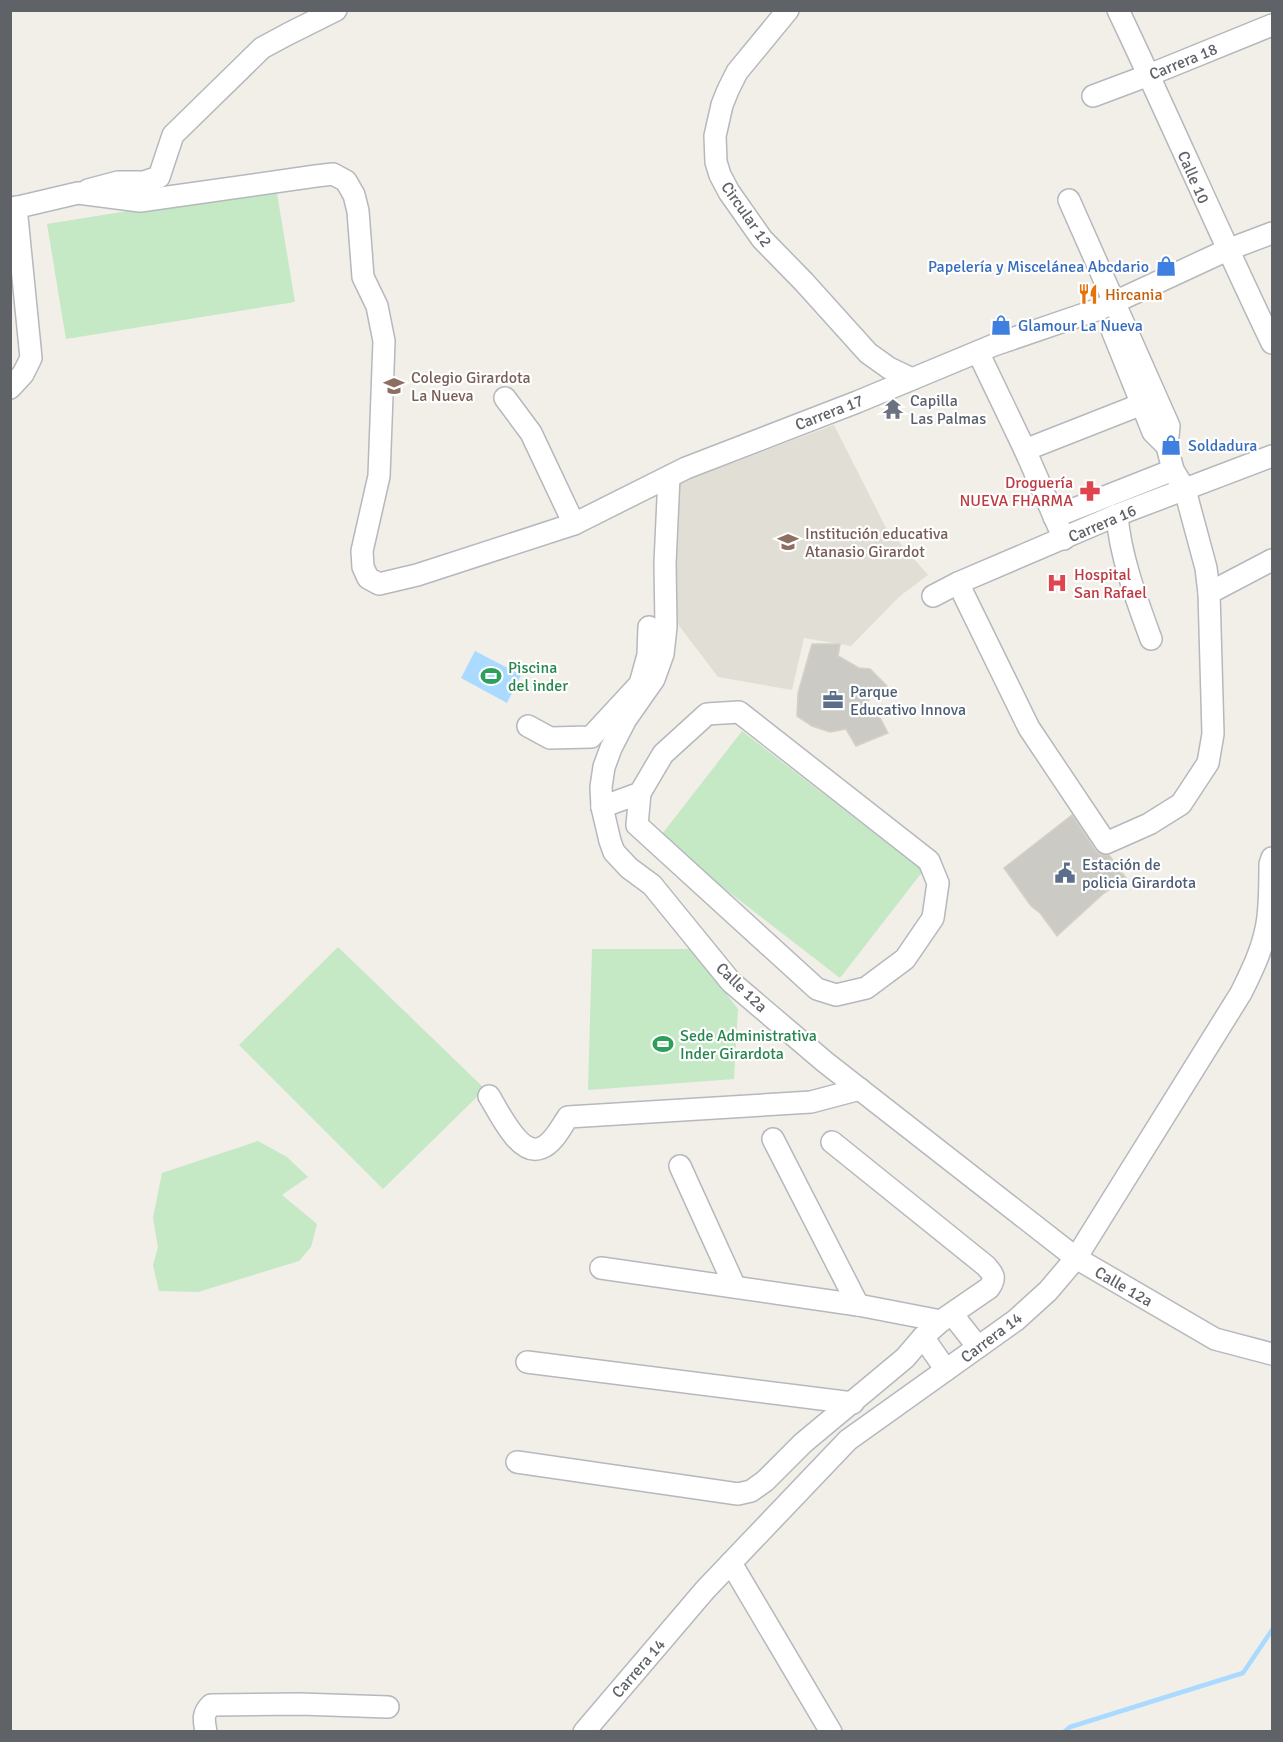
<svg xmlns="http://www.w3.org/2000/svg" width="1283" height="1742" font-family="Signika,sans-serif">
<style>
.education{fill:#e1ded6}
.green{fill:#c5e8c5}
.water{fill:#aadaff}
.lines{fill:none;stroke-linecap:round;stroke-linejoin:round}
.stream{stroke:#aadaff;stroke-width:4.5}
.building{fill:#cccac5;stroke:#d6d1c6;stroke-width:1.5}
.minor-casing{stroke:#b5b8bc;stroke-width:24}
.minor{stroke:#fff;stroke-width:21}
.labels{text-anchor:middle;stroke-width:4.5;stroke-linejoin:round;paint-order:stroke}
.street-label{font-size:16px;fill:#5f6368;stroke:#fff}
.shop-label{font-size:16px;fill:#366cbe;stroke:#fff;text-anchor:start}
.food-label{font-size:16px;fill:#c56008;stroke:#fff;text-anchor:start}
.education-label{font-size:16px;fill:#785e54;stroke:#fff;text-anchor:start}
.worship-label{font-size:16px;fill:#5b616d;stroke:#fff;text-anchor:start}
.health-label{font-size:16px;fill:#be3a42;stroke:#fff;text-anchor:end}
.leisure-label{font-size:16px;fill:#27864d;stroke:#fff;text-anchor:start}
.service-label{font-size:16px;fill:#4e5e75;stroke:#fff;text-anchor:start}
</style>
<rect width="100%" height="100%" fill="#f1efe8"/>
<path class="education" d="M834,425L885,526L928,575L900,596L851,646L804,638L792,690L718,677L674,619L677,483Z"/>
<g class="green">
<path d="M276,187L295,302L66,339L47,224Z"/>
<path d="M742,731L923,871L840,978L659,838Z"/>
<path d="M338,947L485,1089L383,1189L239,1045Z"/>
<path d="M592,949H692L738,1009L734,1079L588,1090Z"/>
<path d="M258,1141L287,1157L308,1177L282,1195L317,1224L311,1247L299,1261L198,1292L159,1291L153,1265L158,1247L153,1218L162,1173Z"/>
</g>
<path class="water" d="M475,651L521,675L507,703L461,678Z"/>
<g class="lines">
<path class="stream" d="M1064,1732L1070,1727L1243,1673L1272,1630"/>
</g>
<g class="building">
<path d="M812,644H840L838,656L859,668L870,669L887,686L861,706L877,712L888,733L856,746L846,729L830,732L812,726L797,716L798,693Z"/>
<path d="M1072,815L1095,850L1100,854L1109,855L1126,878L1103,894L1057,936L1040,913L1031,906L1004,868Z"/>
</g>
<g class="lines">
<g class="minor-casing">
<g id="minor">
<path d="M788,10L737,72L728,90L722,105L715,136L716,162L720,175L729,192L762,239L804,282L868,353L889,368L912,379"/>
<path d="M1118,10C1171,121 1219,233 1272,343"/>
<path d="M1093,96L1149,75L1272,25"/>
<path d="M88,190L118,182H144L159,177L173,135L262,48L288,34L336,10"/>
<path d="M10,209L78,193L140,201L316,176L333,174L346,181L354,195L358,211L363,277L377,306L384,341L379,476L362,551L363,567L368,578L379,584L417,575L574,524L686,468L857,402L994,345L1102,308L1227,250L1272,233"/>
<path d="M1112,330L1153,432L1167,446"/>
<path d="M978,352L1025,450L1064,539"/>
<path d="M10,388L23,374L31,358L16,207"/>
<path d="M505,398L531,433L574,524"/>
<path d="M1025,450L1142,404"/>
<path d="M669,477L665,563L666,627L663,654L654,679L626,719L611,748L604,767L601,787L602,807L610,841L614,852L629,868L652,885L731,982L825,1062L1076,1258L1215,1339L1272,1354"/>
<path d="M1117,515C1120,556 1137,601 1151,639"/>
<path d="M1054,517L1173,470"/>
<path d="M958,583L1029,728L1106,843L1149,824L1181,804L1208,763L1213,734L1209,593L1206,568L1185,490L1173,470L1167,446L1169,426L1069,200"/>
<path d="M1209,593L1272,560"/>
<path d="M933,596L958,583L1117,515L1272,456"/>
<path d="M528,726L550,738L591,737L640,684L648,655L649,627"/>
<path d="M602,807L640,793L663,754L707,714L739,712L929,861L938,883L933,918L905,959L866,988L836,995L817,989L637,825L640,793"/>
<path d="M489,1096C498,1110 519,1157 541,1148C553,1144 561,1127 568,1117L811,1102L860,1089"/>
<path d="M773,1139L858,1305"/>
<path d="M680,1166L735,1287"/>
<path d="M601,1268L858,1305L941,1321"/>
<path d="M952,1314L978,1347"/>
<path d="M923,1337L946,1370"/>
<path d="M527,1362L853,1403"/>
<path d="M517,1462L738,1494L751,1491L765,1481L803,1443L905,1358L923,1337L941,1321L989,1288C996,1278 994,1275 986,1266L832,1142"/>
<path d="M731,1563L831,1732"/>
<path d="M206,1732C204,1720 202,1714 211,1705L300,1704L388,1707"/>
<path d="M584,1732L705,1590L848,1440L1016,1320L1048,1291L1076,1258L1241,993C1253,969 1265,944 1268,917C1270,899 1270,882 1270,864L1272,858"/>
</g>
</g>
<use href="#minor" class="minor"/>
</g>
<defs>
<g id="shop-bare" transform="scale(1.62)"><path d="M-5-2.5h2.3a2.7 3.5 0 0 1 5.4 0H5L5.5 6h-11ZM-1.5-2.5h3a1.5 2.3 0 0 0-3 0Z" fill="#3f7fe0" stroke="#fff" stroke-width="2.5" paint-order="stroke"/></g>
<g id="restaurant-bare" transform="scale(1.62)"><path d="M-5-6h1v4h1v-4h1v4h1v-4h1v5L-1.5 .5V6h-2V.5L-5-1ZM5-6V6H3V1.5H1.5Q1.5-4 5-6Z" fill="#e8710a" stroke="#fff" stroke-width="2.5" paint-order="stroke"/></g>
<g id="school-bare" transform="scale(1.62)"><path d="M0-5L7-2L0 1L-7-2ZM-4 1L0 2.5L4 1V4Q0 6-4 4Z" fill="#8d6e63" stroke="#fff" stroke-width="2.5" paint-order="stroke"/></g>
<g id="temple-bare" transform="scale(1.62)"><path d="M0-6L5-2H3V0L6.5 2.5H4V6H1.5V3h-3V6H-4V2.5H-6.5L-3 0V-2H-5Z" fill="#6b7280" stroke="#fff" stroke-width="2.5" paint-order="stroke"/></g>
<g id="pharmacy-bare" transform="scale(1.62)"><path d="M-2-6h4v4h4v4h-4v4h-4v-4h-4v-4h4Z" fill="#e0444e" stroke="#fff" stroke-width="2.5" paint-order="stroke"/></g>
<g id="hospital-bare" transform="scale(1.62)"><path d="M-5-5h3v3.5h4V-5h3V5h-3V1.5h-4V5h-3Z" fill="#e0444e" stroke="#fff" stroke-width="2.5" paint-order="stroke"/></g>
<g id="stadium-bare" transform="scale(1.62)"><path d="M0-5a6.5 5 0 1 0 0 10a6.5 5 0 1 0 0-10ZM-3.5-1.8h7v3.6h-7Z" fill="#2e9e5b" stroke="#fff" stroke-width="2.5" paint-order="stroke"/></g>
<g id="office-bare" transform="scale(1.62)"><path d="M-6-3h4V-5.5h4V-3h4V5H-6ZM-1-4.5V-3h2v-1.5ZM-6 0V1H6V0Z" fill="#5c6f8a" stroke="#fff" stroke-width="2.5" paint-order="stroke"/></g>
<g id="civic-bare" transform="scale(1.62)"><path d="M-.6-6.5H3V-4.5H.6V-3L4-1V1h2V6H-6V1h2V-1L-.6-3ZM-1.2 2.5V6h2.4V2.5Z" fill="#5c6f8a" stroke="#fff" stroke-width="2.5" paint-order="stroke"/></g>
</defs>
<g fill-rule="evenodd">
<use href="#shop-bare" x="1166" y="266"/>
<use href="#restaurant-bare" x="1088" y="294"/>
<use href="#shop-bare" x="1001" y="325"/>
<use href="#school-bare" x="394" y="386"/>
<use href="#temple-bare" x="893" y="409"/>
<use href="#shop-bare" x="1171" y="445"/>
<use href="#pharmacy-bare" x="1090" y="491"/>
<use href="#school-bare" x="788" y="542"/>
<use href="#hospital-bare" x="1057" y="583"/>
<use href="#stadium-bare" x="491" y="676"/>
<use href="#office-bare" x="833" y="700"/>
<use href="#civic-bare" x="1065" y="873"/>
<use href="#stadium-bare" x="663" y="1044"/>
</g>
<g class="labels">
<g class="street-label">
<text transform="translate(1183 61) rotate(-22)" y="6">Carrera 18</text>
<text transform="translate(1194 177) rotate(66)" y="6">Calle 10</text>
<text transform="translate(747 214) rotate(55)" y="6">Circular 12</text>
<text transform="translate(829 412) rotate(-21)" y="6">Carrera 17</text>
<text transform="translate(1102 523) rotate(-23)" y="6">Carrera 16</text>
<text transform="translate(742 987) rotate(44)" y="6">Calle 12a</text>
<text transform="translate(1124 1286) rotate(30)" y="6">Calle 12a</text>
<text transform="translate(991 1337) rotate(-37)" y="6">Carrera 14</text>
<text transform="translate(638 1668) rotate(-49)" y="6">Carrera 14</text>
</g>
<g class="shop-label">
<text x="1149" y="272" text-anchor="end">Papelería y Miscelánea Abcdario</text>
<text x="1018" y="331">Glamour La Nueva</text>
<text x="1188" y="451">Soldadura</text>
</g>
<g class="food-label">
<text x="1105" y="300">Hircania</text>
</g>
<g class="education-label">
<text x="411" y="383">Colegio Girardota<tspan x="411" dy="18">La Nueva</tspan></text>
<text x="805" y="539">Institución educativa<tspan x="805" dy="18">Atanasio Girardot</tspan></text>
</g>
<g class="worship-label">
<text x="910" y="406">Capilla<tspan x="910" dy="18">Las Palmas</tspan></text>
</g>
<g class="health-label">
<text x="1073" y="488">Droguería<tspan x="1073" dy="18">NUEVA FHARMA</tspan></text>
<text x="1074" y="580" text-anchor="start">Hospital<tspan x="1074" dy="18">San Rafael</tspan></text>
</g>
<g class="leisure-label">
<text x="508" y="673">Piscina<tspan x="508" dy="18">del inder</tspan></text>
<text x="680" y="1041">Sede Administrativa<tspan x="680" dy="18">Inder Girardota</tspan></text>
</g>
<g class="service-label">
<text x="850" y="697">Parque<tspan x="850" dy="18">Educativo Innova</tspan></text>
<text x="1082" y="870">Estación de<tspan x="1082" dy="18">policia Girardota</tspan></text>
</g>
</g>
<rect width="1283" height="1742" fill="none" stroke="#5f6368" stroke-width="24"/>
</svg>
